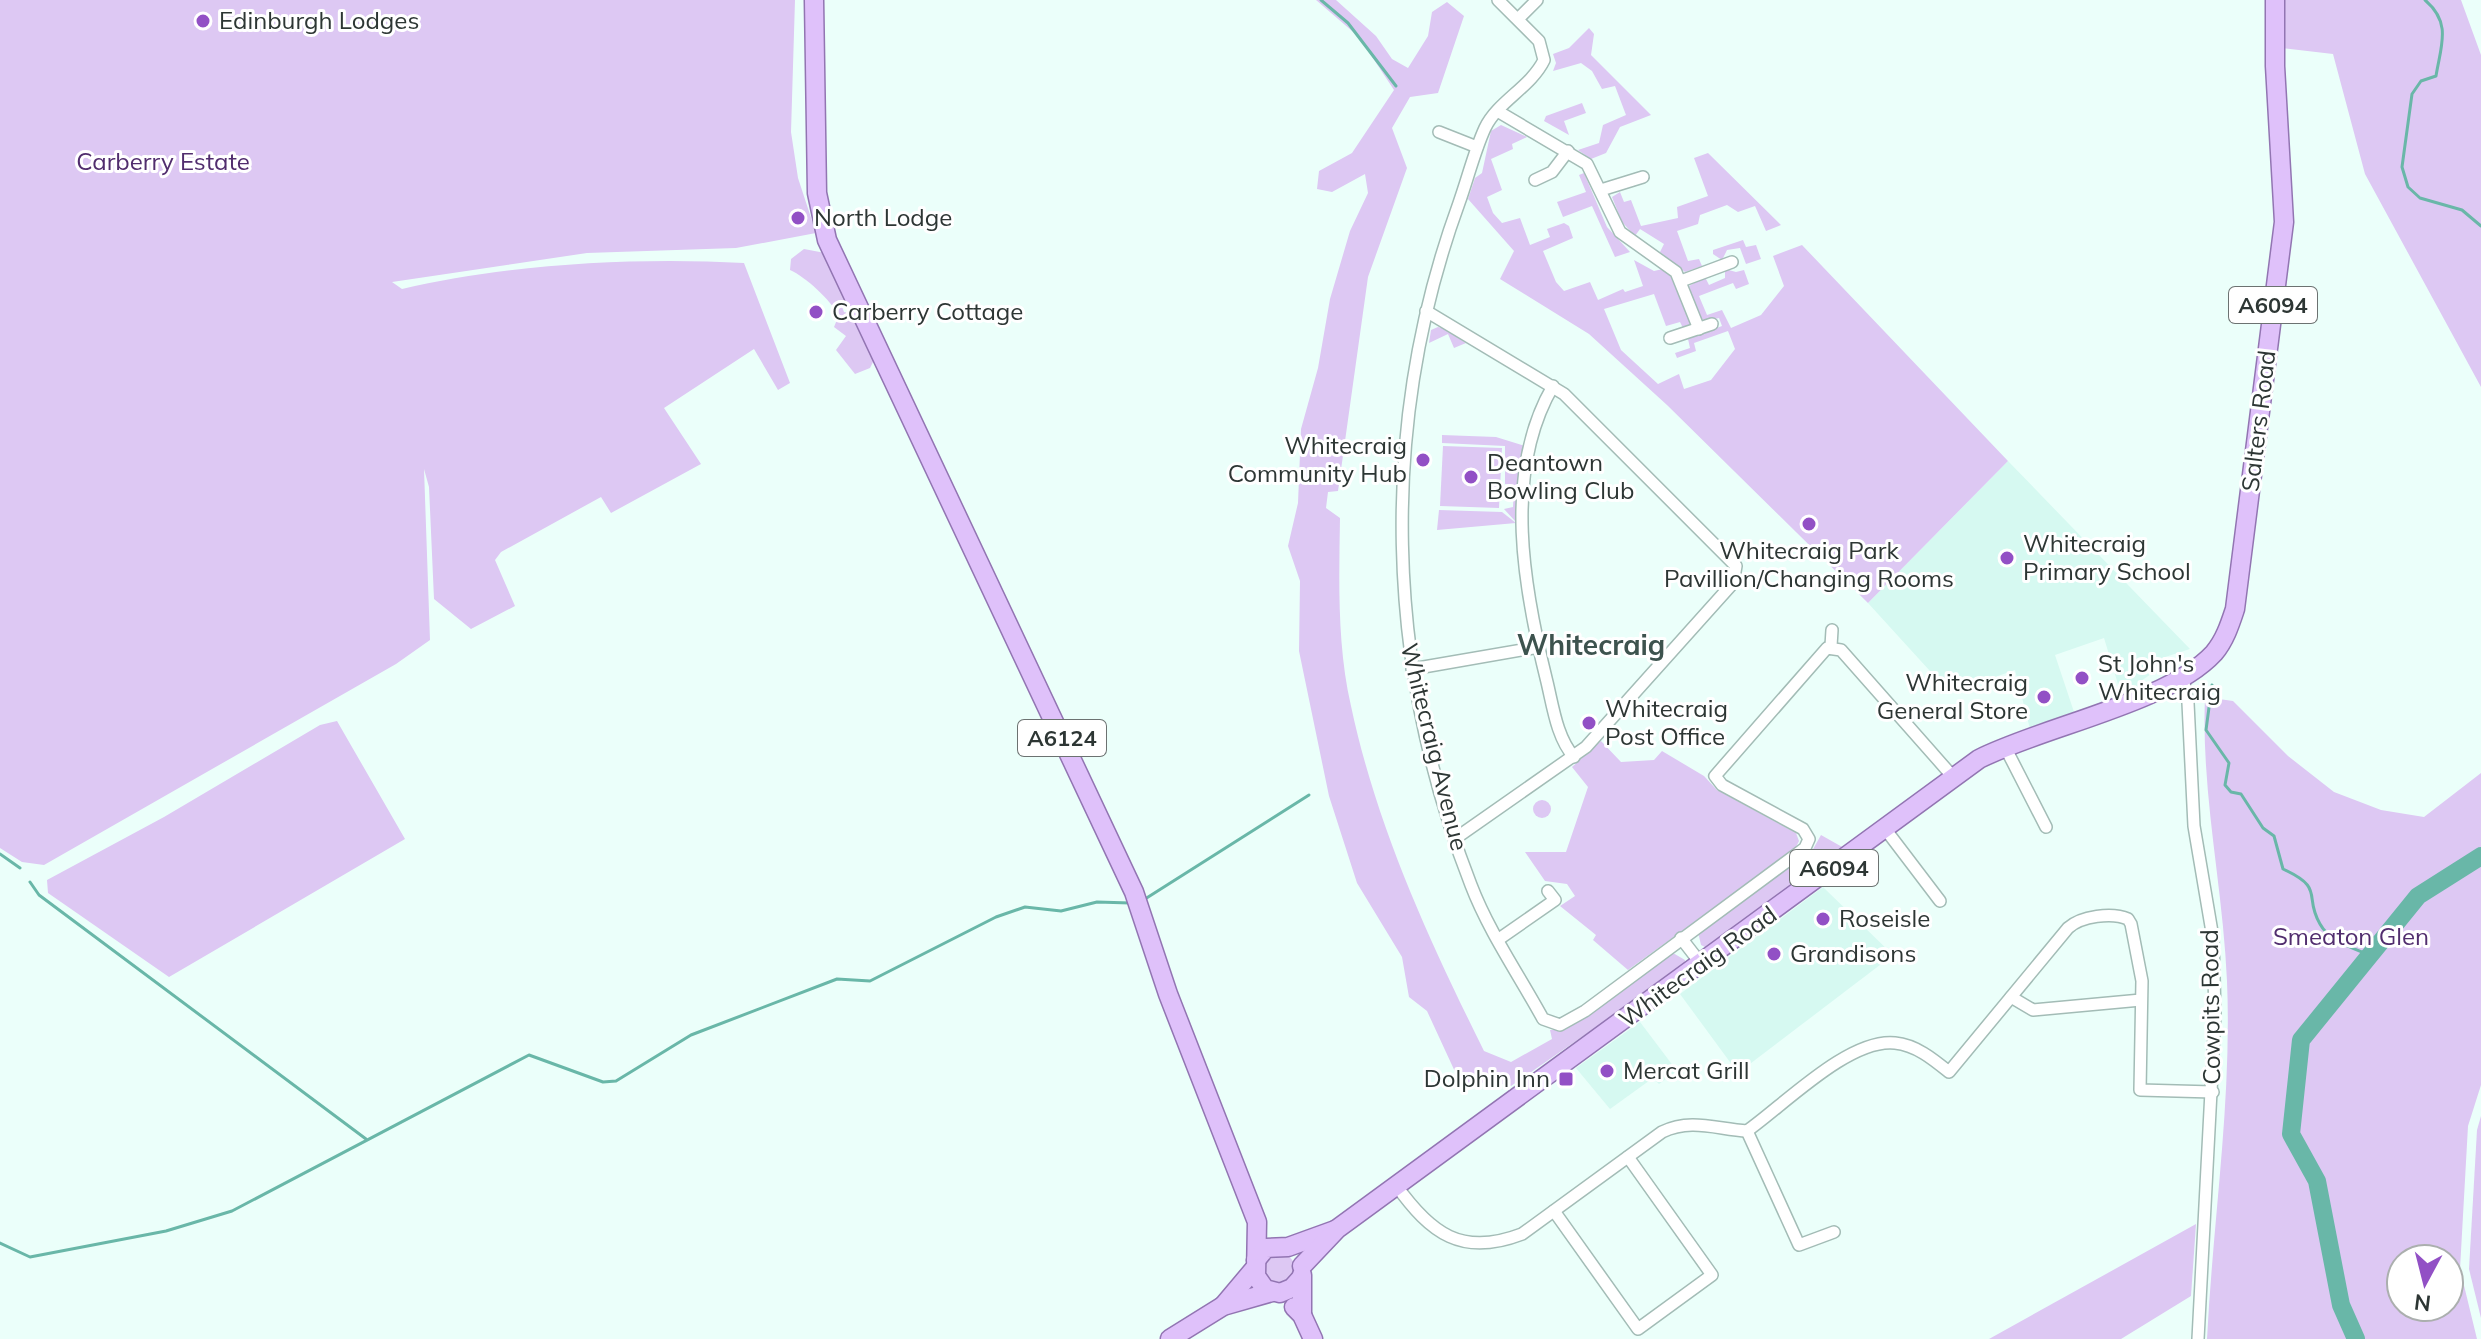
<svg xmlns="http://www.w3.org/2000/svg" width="2481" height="1339" font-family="Mulish,sans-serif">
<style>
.built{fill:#d6f9f1}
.green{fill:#ddc8f3;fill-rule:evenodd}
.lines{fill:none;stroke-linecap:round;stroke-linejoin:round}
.stream{stroke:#69b7a8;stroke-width:3}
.river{stroke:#69b7a8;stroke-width:18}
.street-casing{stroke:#a3bcb6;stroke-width:14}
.primary-casing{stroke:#9275b2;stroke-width:21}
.street{stroke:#fff;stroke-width:11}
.primary{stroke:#dfc1fa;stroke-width:18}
.poi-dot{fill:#9250c5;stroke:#fff;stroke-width:3}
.labels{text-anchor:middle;stroke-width:6;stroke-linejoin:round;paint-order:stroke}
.shield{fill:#fff;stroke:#6c7271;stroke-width:2}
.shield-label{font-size:22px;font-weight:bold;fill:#2d3634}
.poi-label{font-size:24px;fill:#2d3634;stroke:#fff;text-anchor:start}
.park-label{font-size:24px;fill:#512d6e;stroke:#fff}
.street-label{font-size:24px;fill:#2d3634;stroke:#fff}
.quarter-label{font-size:28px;font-weight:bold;fill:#3d534e;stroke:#fff}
</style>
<rect width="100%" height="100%" fill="#ebfffa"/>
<g class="built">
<path d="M2008,461L2190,649L2162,658L2151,674L2141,681L2144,686L2121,694L2104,638L2055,655L2074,712L2030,729L2015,670L1950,693L1868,603Z"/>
<path d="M1823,887L1893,955L1738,1073L1680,994Z"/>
<path d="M1640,1022L1677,1071L1659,1084L1653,1078L1610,1109L1576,1068Z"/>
</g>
<g class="green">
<path d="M0,0H795L791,132L798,178L816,233L736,248L587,253L392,282L402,289C508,264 635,257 744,263L790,383L778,390L754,349L664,408L701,464L611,513L601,497L501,552L495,560L515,606L471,629L434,599L429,487L424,469L430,640L396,664L44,865L22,862L0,848Z"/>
<path d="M1316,0H1336L1376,36L1392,59L1408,68L1428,36L1432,12L1447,2L1464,16L1438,93L1410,97L1392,128L1407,168L1368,277L1338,491L1328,492L1326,508L1340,518C1339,580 1337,645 1351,706C1377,828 1429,940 1484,1051L1511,1062L1552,1039L1550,1030H1565L1673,953L1685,960L1684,966L1511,1086L1488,1081L1463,1089L1427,1011L1409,997L1402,957L1357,883L1329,796L1299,651L1300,581L1288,546L1298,503L1301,429L1318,368L1330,299L1350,231L1368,193L1365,174L1332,192L1317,189L1319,171L1352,153L1394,90L1359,37Z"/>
<path d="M2285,0H2461L2481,55V387L2365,174L2333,54L2282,48Z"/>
<path d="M1589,28L1594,34L1591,55L1651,115L1620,127L1606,153L1591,159L1578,150L1599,143L1603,125L1626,115L1615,86L1602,89L1592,71L1581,63L1553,71L1556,63L1553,54L1569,48Z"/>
<path d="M1582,103L1586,113L1564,121L1569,135L1544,121L1546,116Z"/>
<path d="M1501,125L1527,137L1512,144L1513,149L1491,159L1502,190L1487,197L1493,213L1502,223L1520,218L1530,245L1550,237L1547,229L1564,223L1569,226L1573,238L1543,251L1556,282L1564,291L1590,282L1598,300L1623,289L1625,292L1643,286L1634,260L1654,271L1667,268L1691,324L1684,330L1680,322L1666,326L1654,294L1604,309L1621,350L1658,384L1679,374L1684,389L1711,380L1735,349L1728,331L1694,343L1696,351L1677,358L1675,353L1690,348L1688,339L1722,326L1719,318L1707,321L1699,318L1689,286L1705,277L1709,285L1725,278V269L1736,272L1744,270L1749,284L1736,289L1733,283L1699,296L1707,315L1722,310L1731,328L1761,315L1784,286L1773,256L1802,245L2008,461L1868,603L1667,405L1589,334L1500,279L1514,251L1468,199L1475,178L1482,173L1491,131Z"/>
<path d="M1708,153L1781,225L1766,231L1755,206L1738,212L1727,205L1700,215L1698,224L1677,231L1688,261L1699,259L1702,266L1685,272L1660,252L1664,244L1640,229L1635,236L1622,222L1612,197L1620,192L1624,202L1631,200L1641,226L1678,218L1677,207L1708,196L1694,158Z"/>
<path d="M1584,173L1607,227L1630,252L1615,257L1592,206L1563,217L1557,202L1586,192L1579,175Z"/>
<path d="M1743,240L1746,247L1756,245L1761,259L1746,264L1740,248L1727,250L1722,260L1713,254V250Z"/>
<path d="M804,249L825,253L845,298L841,304L844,312L855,315L874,360L870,368L855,374L836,350L846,336L834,327L839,315C830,300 806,277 790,270L791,259Z"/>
<path d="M1438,327L1442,328L1466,343L1454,348L1448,334L1429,343L1431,330Z"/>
<path d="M1442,435L1496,437L1525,446L1515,521L1504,509L1513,507L1514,485L1505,484V446L1442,443Z"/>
<path d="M1443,446L1502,448L1499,508L1440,506Z"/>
<path d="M1439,510L1502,512L1516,523L1437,530Z"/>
<path d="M2205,697L2233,701L2288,756L2334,792L2381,810L2424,817L2481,773V1085L2468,1126L2460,1269L2477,1339H2207C2213,1220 2232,1101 2227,981C2223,886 2201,794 2205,697ZM2449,1259V1307H2401V1259Z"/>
<path d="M337,721L405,839L169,977L48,893L47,880L164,817L320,725Z"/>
<path d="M1601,741L1621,762L1654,760L1662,751L1704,776L1717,790L1796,833L1799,841L1795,849L1628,970L1593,940L1596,935L1560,906L1575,896L1567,884L1545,881L1525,852H1566L1588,787L1572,767Z"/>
<circle cx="1542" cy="809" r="9"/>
<path d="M1821,835L1844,848L1707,948L1701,945L1698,932L1812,851Z"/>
<path d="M2481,1116V1318L2469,1269L2477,1130Z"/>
<path d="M2196,1224L2191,1296L2121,1339H1989Z"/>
<circle cx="1279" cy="1269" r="16"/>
</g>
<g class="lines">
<g class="stream">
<path d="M1321,0L1348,23L1396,86"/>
<path d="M2425,0C2452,23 2441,45 2436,76L2421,81L2412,94L2402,167L2408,187L2420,198L2462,210L2481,226"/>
<path d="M2212,685L2206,730L2229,763L2225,785L2231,792L2241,794L2263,828L2274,836L2283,869C2326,889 2303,895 2320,924C2329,941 2353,948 2369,955"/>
<path d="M0,854L20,868"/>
<path d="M30,882L39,895L366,1139"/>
<path d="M1145,899L1309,795"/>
<path d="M0,1243L30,1257L166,1231L232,1211L529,1055L603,1082L616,1081L691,1035L837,979L870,981L996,917L1025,907L1061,911L1097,902L1130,903"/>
</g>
<path class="river" d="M2356,1339L2341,1305L2317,1181L2291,1134L2301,1040L2418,896L2481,856"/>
<g class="street-casing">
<g id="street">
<path d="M1498,0L1539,41L1544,60C1531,87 1497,102 1485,128C1474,152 1468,178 1459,203C1378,425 1385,665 1471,885C1489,932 1519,975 1543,1019L1560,1025L1585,1011L1805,848L1809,839L1803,829L1722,785L1715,776L1827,648L1841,650L1954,778"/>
<path d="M1518,19L1537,0"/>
<path d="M1499,112L1587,164L1620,232L1676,272L1699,329"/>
<path d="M1439,132L1477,147"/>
<path d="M1535,180L1552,172L1568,151"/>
<path d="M1601,190L1643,177"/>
<path d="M1681,281L1732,262"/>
<path d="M1426,311L1564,394L1736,566L1733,583L1586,747L1456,838"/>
<path d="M1670,338L1712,324"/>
<path d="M1553,386C1502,473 1524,590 1547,682C1553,707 1557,738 1574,757"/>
<path d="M1831,646L1832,630"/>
<path d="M1412,669L1539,647"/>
<path d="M2183,678L2188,703L2194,826L2213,938L2215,1015L2198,1339"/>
<path d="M2005,747L2046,827"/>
<path d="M1886,830L1940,901"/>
<path d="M1681,938L1702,965"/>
<path d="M1499,939L1555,900L1548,891"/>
<path d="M2011,997L2033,1010L2141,1000"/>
<path d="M1747,1131L1799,1245L1834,1232"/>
<path d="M1396,1185C1431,1234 1462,1257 1522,1234L1662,1132C1691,1118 1716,1129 1747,1131C1784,1105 1849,1038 1895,1043C1916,1045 1933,1059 1949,1072L2068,928C2081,916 2112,912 2128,919L2131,924L2142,981L2140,1090L2213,1092"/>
<path d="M1554,1211L1638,1329L1712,1275L1628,1157"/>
</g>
</g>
<g class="primary-casing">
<g id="primary">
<path d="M814,0L817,193L827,240L1134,892L1168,994L1257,1222L1256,1276L1265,1289L1280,1293L1292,1288L1301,1278"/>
<path d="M1256,1260L1266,1248L1288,1247L1335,1230"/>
<path d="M1302,1266L1337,1229L1979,759C2044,726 2168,703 2214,653C2225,640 2230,624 2235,609L2284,222L2275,66V0"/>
<path d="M1302,1275V1315"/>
<path d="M1223,1306L1255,1268"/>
<path d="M1294,1307L1302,1315L1313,1339"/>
<path d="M1170,1339L1223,1306L1272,1292"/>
</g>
</g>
<use href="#street" class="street"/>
<use href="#primary" class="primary"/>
</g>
<g class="poi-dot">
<circle cx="203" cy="21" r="8"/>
<circle cx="798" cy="218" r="8"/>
<circle cx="816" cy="312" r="8"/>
<circle cx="1423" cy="460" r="8"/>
<circle cx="1471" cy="477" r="8"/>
<circle cx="1809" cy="524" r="8"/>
<circle cx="2007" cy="558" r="8"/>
<circle cx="2082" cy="678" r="8"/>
<circle cx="2044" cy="697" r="8"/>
<circle cx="1589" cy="723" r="8"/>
<circle cx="1823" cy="919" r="8"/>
<circle cx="1774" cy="954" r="8"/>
<circle cx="1607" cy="1071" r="8"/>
<rect x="1558" y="1071" width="16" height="16" rx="4"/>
</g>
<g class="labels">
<g class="shield">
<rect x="2229" y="287" width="88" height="36" rx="6"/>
<rect x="1018" y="720" width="88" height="36" rx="6"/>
<rect x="1790" y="850" width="88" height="36" rx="6"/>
</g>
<g class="shield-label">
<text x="2273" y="313">A6094</text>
<text x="1062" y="746">A6124</text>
<text x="1834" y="876">A6094</text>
</g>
<g class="poi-label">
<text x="219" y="29">Edinburgh Lodges</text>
<text x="814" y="226">North Lodge</text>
<text x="832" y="320">Carberry Cottage</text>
<text x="1407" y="454" text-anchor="end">Whitecraig<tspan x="1407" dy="28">Community Hub</tspan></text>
<text x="1487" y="471">Deantown<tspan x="1487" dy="28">Bowling Club</tspan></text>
<text x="2023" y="552">Whitecraig<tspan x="2023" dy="28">Primary School</tspan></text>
<text x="1809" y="559" text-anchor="middle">Whitecraig Park<tspan x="1809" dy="28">Pavillion/Changing Rooms</tspan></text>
<text x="2098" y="672">St John's<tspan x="2098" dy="28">Whitecraig</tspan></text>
<text x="2028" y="691" text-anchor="end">Whitecraig<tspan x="2028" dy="28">General Store</tspan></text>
<text x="1605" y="717">Whitecraig<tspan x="1605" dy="28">Post Office</tspan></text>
<text x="1839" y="927">Roseisle</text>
<text x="1790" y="962">Grandisons</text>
<text x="1623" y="1079">Mercat Grill</text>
<text x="1550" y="1087" text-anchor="end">Dolphin Inn</text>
</g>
<g class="park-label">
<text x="163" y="170">Carberry Estate</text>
<text x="2351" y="945">Smeaton Glen</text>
</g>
<g class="street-label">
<text transform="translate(2259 421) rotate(-83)" y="8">Salters Road</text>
<text transform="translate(1434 747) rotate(76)" y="8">Whitecraig Avenue</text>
<text transform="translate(1698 967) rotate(-36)" y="8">Whitecraig Road</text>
<text transform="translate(2211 1007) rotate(-91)" y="8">Cowpits Road</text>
</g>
<g class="quarter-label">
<text x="1591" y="655">Whitecraig</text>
</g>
</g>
<g transform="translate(2425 1283) rotate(187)"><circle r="38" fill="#ffffff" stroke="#abafae" stroke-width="2"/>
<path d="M0-6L14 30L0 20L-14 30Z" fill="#9250c5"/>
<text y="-12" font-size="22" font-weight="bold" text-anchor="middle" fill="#2d3634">N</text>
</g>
</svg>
